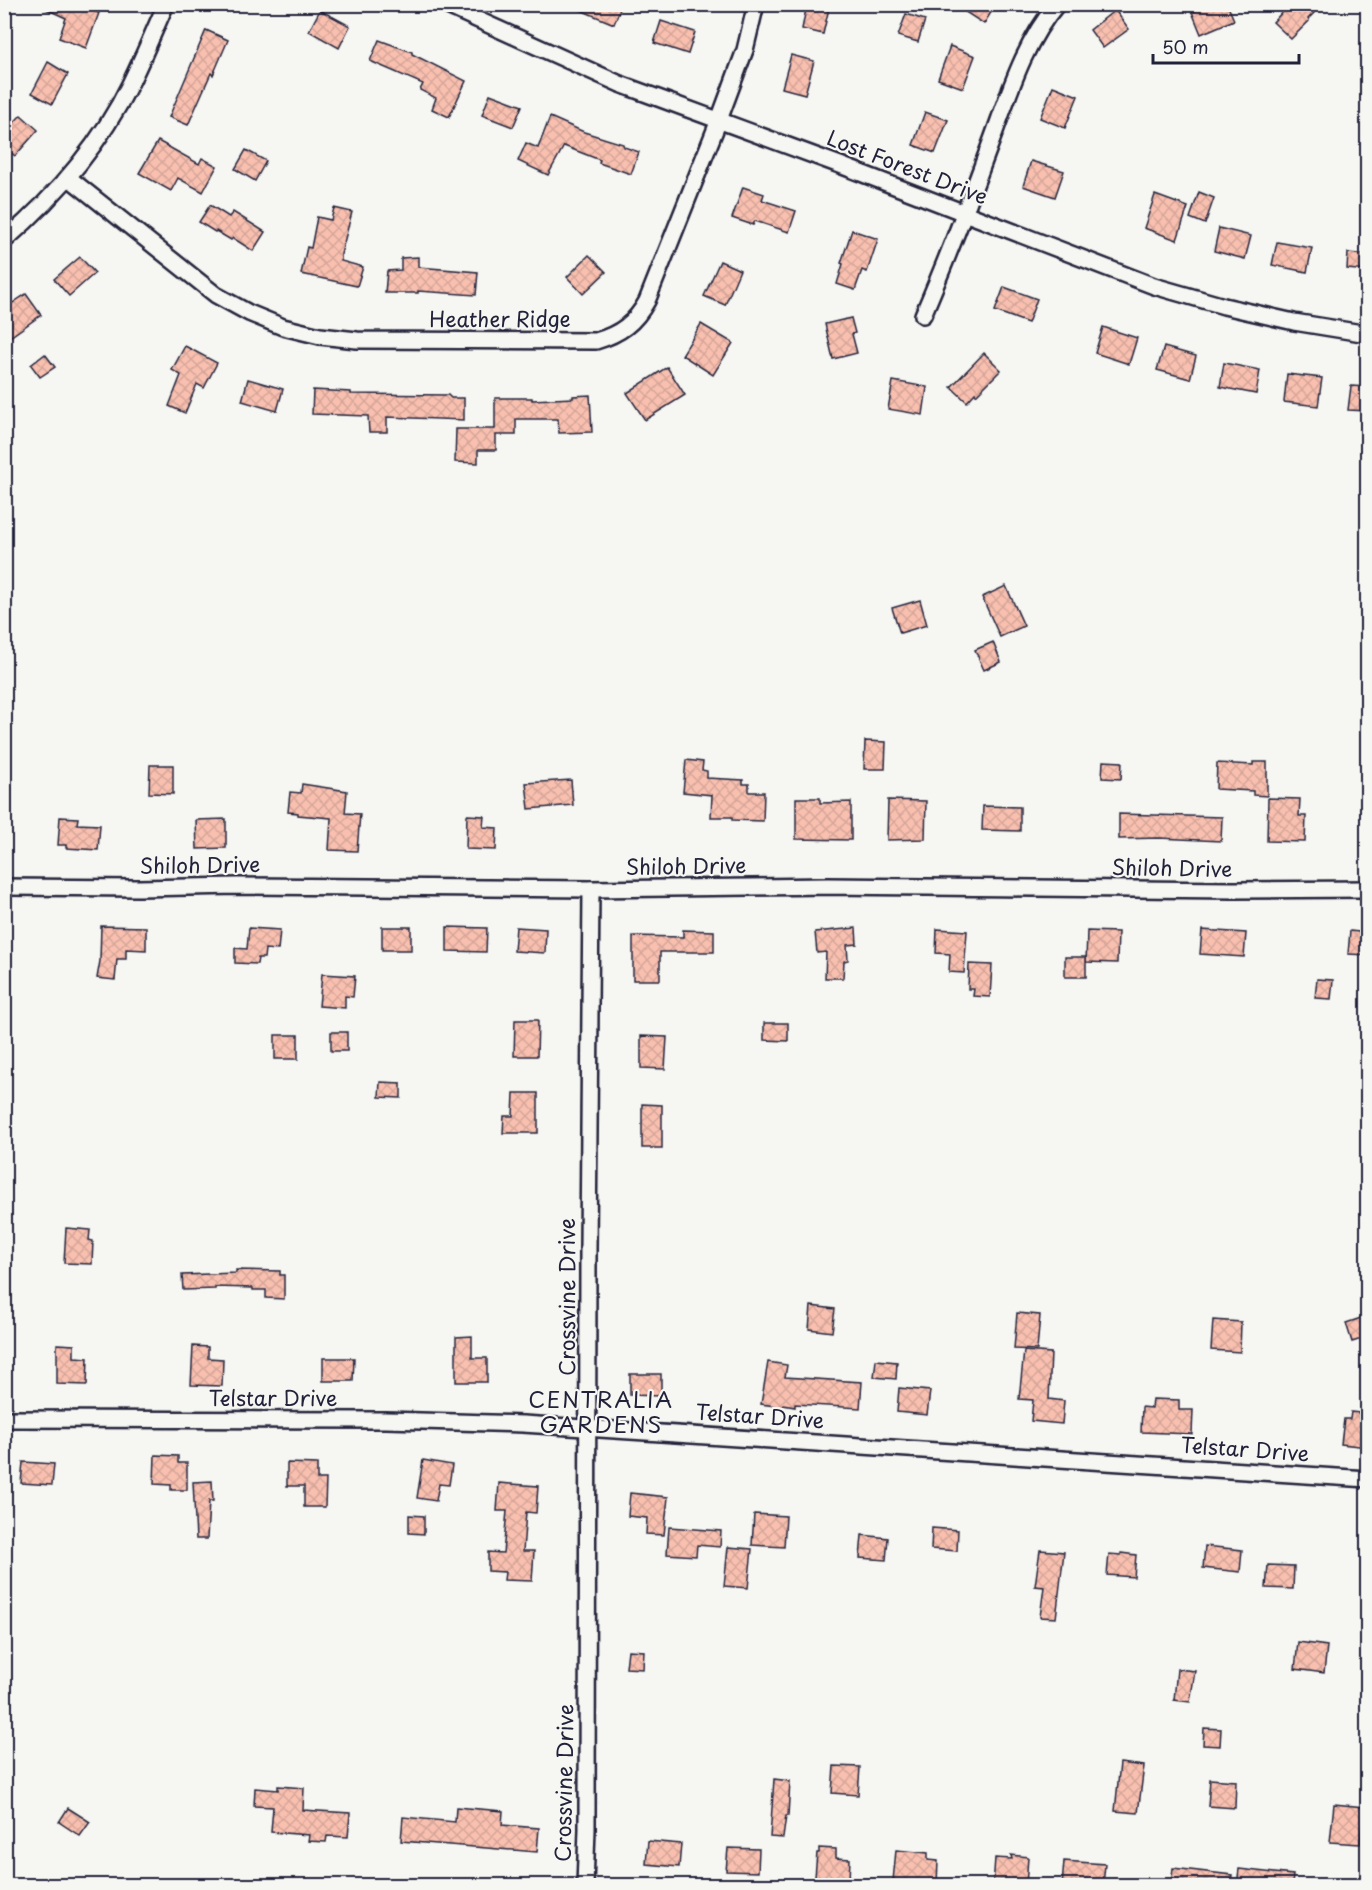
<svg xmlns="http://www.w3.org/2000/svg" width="1372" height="1890" font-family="'Playpen Sans',sans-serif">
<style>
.building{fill:url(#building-cross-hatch);stroke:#22223b;stroke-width:1.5}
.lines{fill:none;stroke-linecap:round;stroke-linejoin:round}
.street-casing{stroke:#22223b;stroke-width:20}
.street{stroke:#f6f6f2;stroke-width:15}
.labels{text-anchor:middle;stroke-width:4.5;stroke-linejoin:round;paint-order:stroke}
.street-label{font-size:21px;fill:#22223b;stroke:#f6f6f2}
.neighbourhood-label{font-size:22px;letter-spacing:1.5px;fill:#22223b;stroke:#f6f6f2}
</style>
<defs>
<pattern id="building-cross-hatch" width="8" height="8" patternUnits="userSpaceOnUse" patternTransform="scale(1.5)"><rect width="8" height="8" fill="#f9c0b0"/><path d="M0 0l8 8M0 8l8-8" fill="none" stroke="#d5a598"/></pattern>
</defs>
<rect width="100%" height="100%" fill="#f6f6f2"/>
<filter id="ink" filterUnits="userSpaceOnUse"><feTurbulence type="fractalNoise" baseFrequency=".0167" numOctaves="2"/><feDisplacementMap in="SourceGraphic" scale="12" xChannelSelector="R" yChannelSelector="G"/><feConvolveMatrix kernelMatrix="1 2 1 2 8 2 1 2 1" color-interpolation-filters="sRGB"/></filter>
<g filter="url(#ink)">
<g class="building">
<path d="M35,4H76L99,13L86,48L59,38L66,18Z"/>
<path d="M566,4H622L614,24Z"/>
<path d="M807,4H830L823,34L802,29Z"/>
<path d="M953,4H996L984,24Z"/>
<path d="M1212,4H1227L1234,20L1201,34L1192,12Z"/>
<path d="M1290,4H1306L1314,13L1308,19L1309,21L1291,39L1273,22Z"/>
<path d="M320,10L350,26L339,48L309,31Z"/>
<path d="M1115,10L1129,29L1103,48L1090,30Z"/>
<path d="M906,14L925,20L918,42L898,36Z"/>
<path d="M661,21L695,32L688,54L654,43Z"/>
<path d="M206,30L228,40L213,75L211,73L188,125L169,117Z"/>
<path d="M379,40L412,52V54L466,81L449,117L432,109L436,98L420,90L423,84L370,61Z"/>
<path d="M950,46L975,56L963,88L938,79Z"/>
<path d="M791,55L814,61L805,94L782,88Z"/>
<path d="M48,62L68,74L52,104L32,93Z"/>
<path d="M1053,86L1078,96L1065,128L1040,118Z"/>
<path d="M490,94L522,106L513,127L482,115Z"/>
<path d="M925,112L948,120L935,153L913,145Z"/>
<path d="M21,115L38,130L15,156L4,147V133Z"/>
<path d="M550,117L584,132L623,144L624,147L639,152L631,174L599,163L600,160L564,146L548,175L518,161L526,143L538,148Z"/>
<path d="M158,141L199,164L202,158L217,166L203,192L178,178L171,191L139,173Z"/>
<path d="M246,150L266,161L255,181L235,169Z"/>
<path d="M1031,161L1064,171L1055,197L1023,186Z"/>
<path d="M743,187L764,194L762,200L796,211L789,232L755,221L753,225L732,218Z"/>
<path d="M1199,192L1214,198L1205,224L1190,218Z"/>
<path d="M1155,195L1188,207L1177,240L1144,228Z"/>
<path d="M210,205L229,217L233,212L265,232L253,251L233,238L231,240L216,231L215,232L199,222Z"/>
<path d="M334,208L352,212L341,254V261L363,267L357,286L301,274L307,247L311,248L317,217L331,220Z"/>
<path d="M1219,228L1251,236L1245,259L1214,251Z"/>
<path d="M852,230L878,239L867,272L862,270L855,290L837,284L843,264L841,263Z"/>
<path d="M1277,242L1312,248L1307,272L1272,265Z"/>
<path d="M1348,253L1368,255V271L1347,269Z"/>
<path d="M589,255L606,272L583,294L567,277Z"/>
<path d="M80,257L95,273L69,296L54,279Z"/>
<path d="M418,257V267L478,272L476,295L418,291V293H385L387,271L401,270V258Z"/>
<path d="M720,261L740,270L725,305L704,296Z"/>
<path d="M1004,287L1037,299L1028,323L995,311Z"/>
<path d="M26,294L41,315L10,337L4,329V309Z"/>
<path d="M851,318L855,333L852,334L857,353L833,359L825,324Z"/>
<path d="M701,324L733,343L713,375L682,355Z"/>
<path d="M1103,327L1137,338L1129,364L1095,353Z"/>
<path d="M185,346L217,363L204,388L197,384L185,413L169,406L181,375L172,370Z"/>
<path d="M1164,347L1196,356L1190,379L1157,370Z"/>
<path d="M984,353L1001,370L976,395L975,393L967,402L951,387Z"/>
<path d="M45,354L55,367L40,377L31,365Z"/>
<path d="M1224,363L1260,370L1256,394L1220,387Z"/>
<path d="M667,367L685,395L645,420L627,393Z"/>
<path d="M1287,374L1322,378L1318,406L1284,402Z"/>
<path d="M248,379L283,389L277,411L242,401Z"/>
<path d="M893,381L927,387L923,415L888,409Z"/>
<path d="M1351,386L1368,387V411L1348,410Z"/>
<path d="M313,390L351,392V394L448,395L451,398H464V420L387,417V432H369L368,416L312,414Z"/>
<path d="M590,395L592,432L559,433L558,419H516V435H496V450H478V463L455,462L456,429H495V398H532V400L573,398V396Z"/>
<path d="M1006,586L1024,626L1000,637L982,597Z"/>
<path d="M920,600L927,625L900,633L892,608Z"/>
<path d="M993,642L1001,662L984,670L975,650Z"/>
<path d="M865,741L886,742L885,769H864Z"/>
<path d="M686,760L703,762L702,770L707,771V778L743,780V784H749V792H764L763,821L732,820V817H711L712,795L683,792Z"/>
<path d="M1103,761L1122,762L1121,779L1102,778Z"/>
<path d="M1253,762H1267V796L1253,795V791L1216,789L1217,763L1253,765Z"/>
<path d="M150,765H173V794L149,793Z"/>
<path d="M571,780L573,805L529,809L526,783Z"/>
<path d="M302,784L347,791L345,813L360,814L357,851L329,850L331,818L298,815V813L288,812L290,792L301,793Z"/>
<path d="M796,798H820V803L851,802V840L796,839Z"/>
<path d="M1268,798L1300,799L1299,816H1306L1305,842L1267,841Z"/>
<path d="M888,800L926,801L925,839L887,840Z"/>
<path d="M983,806L1020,807V831L982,830Z"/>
<path d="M1119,814L1222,817L1221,841L1159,838L1119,839Z"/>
<path d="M467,815L484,816L483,827L497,828L496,850L466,849Z"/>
<path d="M60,817L78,818L77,824L100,825L98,850L66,848V845H58Z"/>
<path d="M226,819V848L197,849L196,820Z"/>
<path d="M101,926L146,927V950L126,949V959H117L115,980L97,978L100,961Z"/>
<rect x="382" y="927" width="29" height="23"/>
<path d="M447,927L487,928L486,952L447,951Z"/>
<path d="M516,927L546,929L545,953L514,951Z"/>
<path d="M249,928L280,930L278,950L265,949L264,958H258L257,964L235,963V948L247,949Z"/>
<path d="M856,928L857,944L847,945L848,960L844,961L843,978H825L826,952L817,953L815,932Z"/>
<path d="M937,929L967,931L964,973L949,972L950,954L936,953Z"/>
<path d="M683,930L714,931V952H660V980H633V936L683,937Z"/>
<path d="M1202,930L1246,933L1244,957L1200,954Z"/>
<path d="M1087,931L1118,932L1117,963L1086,962Z"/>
<path d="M1350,931L1368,933V955L1348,954Z"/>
<rect x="1065" y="957" width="21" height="20"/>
<path d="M969,964L992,965L990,997L973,996L974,989H968Z"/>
<path d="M322,974L355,976L353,997L345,996V1008L319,1006Z"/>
<path d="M1317,979L1333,980L1331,999L1315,998Z"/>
<path d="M515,1020H538L537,1056H514Z"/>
<path d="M764,1023H788V1041L764,1040Z"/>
<rect x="331" y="1032" width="16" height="19"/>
<rect x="275" y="1035" width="23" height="24"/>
<path d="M641,1036L667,1037L665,1069L641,1068Z"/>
<path d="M380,1082L401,1083V1098L379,1097Z"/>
<path d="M514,1093H538V1133H503L504,1116H513Z"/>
<path d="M642,1104L662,1105V1148H642Z"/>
<path d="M66,1228L90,1230L89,1240L93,1241L92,1264L64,1263Z"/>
<path d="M236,1270L280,1271V1275H284V1299L266,1298V1290H253V1288L215,1287V1289L183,1290L182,1275L236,1273Z"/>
<path d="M811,1306L835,1309L832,1332L809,1329Z"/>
<path d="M1017,1313L1040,1315L1037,1350L1014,1349Z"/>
<path d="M1364,1317L1368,1328V1337L1352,1342L1346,1323Z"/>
<path d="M1213,1320L1241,1322L1240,1352L1211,1350Z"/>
<path d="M472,1336V1358H487V1382H456V1337Z"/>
<path d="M57,1344L74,1345V1357L88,1358L87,1385L57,1384Z"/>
<path d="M193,1346L208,1347V1358L223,1359L222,1386L191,1385Z"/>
<path d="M1024,1351L1051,1353L1049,1399L1064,1401L1062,1424L1031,1421L1033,1400L1019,1399Z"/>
<path d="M323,1358H354L353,1381H323Z"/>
<path d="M876,1360L897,1362L896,1379L874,1377Z"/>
<path d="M768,1362L787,1365L785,1377L862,1382L860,1408L795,1404V1407L783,1405L782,1407L761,1404Z"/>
<path d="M630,1374H661V1396L630,1395Z"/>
<path d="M899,1388L930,1391L927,1415L897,1412Z"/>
<path d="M1153,1399L1179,1400V1410H1193L1192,1434L1141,1432L1142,1407L1152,1408Z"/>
<path d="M1351,1412L1368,1414V1447L1341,1444L1344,1419H1350Z"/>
<path d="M155,1455L178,1456V1463H187V1490H171V1485L154,1484Z"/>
<path d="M423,1460L452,1465L449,1485L439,1484L436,1501L417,1498Z"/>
<path d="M23,1462L54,1464L52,1485L21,1483Z"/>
<path d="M287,1463L317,1464V1479H326L325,1507H304V1486H287Z"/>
<path d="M212,1481L213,1501H209L207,1539H196L193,1482Z"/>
<path d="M499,1483L538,1486L536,1513L526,1512L523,1551H534L532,1581L504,1580L505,1572L488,1571V1552L503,1553L507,1511H497Z"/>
<path d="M630,1493L668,1497L664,1535L646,1534L647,1518L628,1516Z"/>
<path d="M754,1514L786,1516L784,1547L752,1545Z"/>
<path d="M409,1515L424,1516V1534L409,1533Z"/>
<path d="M669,1527L721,1531L720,1547L697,1545L696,1556L667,1554Z"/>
<path d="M932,1528L958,1530L957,1551L931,1549Z"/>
<path d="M862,1535L888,1538L886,1560L860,1558Z"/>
<path d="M1205,1546L1242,1550L1240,1572L1203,1568Z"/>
<path d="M728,1547L752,1549L748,1588L724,1586Z"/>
<path d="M1040,1550L1064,1552L1056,1618L1040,1617L1044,1587L1035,1586Z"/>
<path d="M1121,1553L1136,1555L1134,1577L1107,1575L1109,1554L1121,1555Z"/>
<path d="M1268,1565L1294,1566L1293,1589L1266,1588Z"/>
<path d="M1298,1642L1327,1646L1324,1673L1295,1669Z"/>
<path d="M628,1650L644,1651L643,1669L626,1668Z"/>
<path d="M1177,1669L1195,1671L1190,1702L1174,1700Z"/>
<path d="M1204,1728L1221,1729L1220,1746L1203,1745Z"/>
<path d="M1120,1763L1144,1766L1138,1813L1115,1811Z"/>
<path d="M834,1766L860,1767L858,1795L832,1793Z"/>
<path d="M774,1779L790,1781L788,1816H786L783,1838L770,1837Z"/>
<path d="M1210,1779L1236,1781L1235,1808L1208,1806Z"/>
<path d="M278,1786L304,1788L303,1810L350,1813L348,1837L327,1836L326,1842L308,1841L309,1835L271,1832L273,1807L254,1806L255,1788L278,1790Z"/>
<path d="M1334,1804L1364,1807L1360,1844L1330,1842Z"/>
<path d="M456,1807L503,1811L502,1825L539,1828L537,1852L401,1841L403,1817L455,1822Z"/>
<path d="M68,1808L90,1822L80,1836L59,1822Z"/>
<path d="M648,1841L681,1844L679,1867L646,1864Z"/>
<path d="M728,1848L759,1849L758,1872L726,1871Z"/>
<path d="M819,1848L836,1849V1858L850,1859L849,1880L815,1877L817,1853H819Z"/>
<path d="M896,1850L928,1853V1860L938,1861L937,1884L893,1881Z"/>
<path d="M1011,1855L1028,1857L1026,1886H993L995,1858L1012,1859Z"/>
<path d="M1064,1861L1105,1864L1103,1886H1062Z"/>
<path d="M1173,1868L1232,1875L1231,1886H1171Z"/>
<path d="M1239,1869L1293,1875L1292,1886H1237Z"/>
</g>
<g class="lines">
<g class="street-casing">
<g id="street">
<path d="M443,4L620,84L840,165L1154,286L1224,306L1294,322L1368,334"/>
<path d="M69,178L216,295L249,313L283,327L320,336L357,340L596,341C620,334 635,323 647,301L719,120L745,50L756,4"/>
<path d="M4,241C56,196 100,146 130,84C143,58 154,31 166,4"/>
<path d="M923,315C947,259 969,202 990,145C1008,97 1023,44 1057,4"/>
<path d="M4,887L139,888L238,886L591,889L828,886L1233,890L1368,889"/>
<path d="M4,1419L386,1420L523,1424L1368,1479"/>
<path d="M585,1886L587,1829L588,1249L591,889"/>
</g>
</g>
<use href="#street" class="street"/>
</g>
</g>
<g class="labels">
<g class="street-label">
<text transform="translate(907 168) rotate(21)" y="7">Lost Forest Drive</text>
<text x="500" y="327">Heather Ridge</text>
<text transform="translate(200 866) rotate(-1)" y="7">Shiloh Drive</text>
<text transform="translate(686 867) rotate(-1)" y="7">Shiloh Drive</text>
<text transform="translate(1172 869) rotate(1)" y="7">Shiloh Drive</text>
<text transform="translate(568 1297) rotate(-90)" y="7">Crossvine Drive</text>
<text x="273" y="1406">Telstar Drive</text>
<text transform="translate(760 1417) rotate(4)" y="7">Telstar Drive</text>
<text transform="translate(1245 1450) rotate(4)" y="7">Telstar Drive</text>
<text transform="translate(565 1783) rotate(-89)" y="7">Crossvine Drive</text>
</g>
<g class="neighbourhood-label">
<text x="601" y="1408">CENTRALIA<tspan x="601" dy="25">GARDENS</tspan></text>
</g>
</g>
<rect width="1372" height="1890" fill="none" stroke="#f6f6f2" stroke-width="24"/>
<rect x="12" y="12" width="1348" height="1866" fill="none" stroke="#22223b" stroke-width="2" filter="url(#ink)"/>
<path d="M1153 54v9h146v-9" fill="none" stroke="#22223b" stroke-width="3"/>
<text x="1162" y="54" font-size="18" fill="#22223b" stroke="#f6f6f2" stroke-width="4.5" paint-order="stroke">50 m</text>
</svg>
